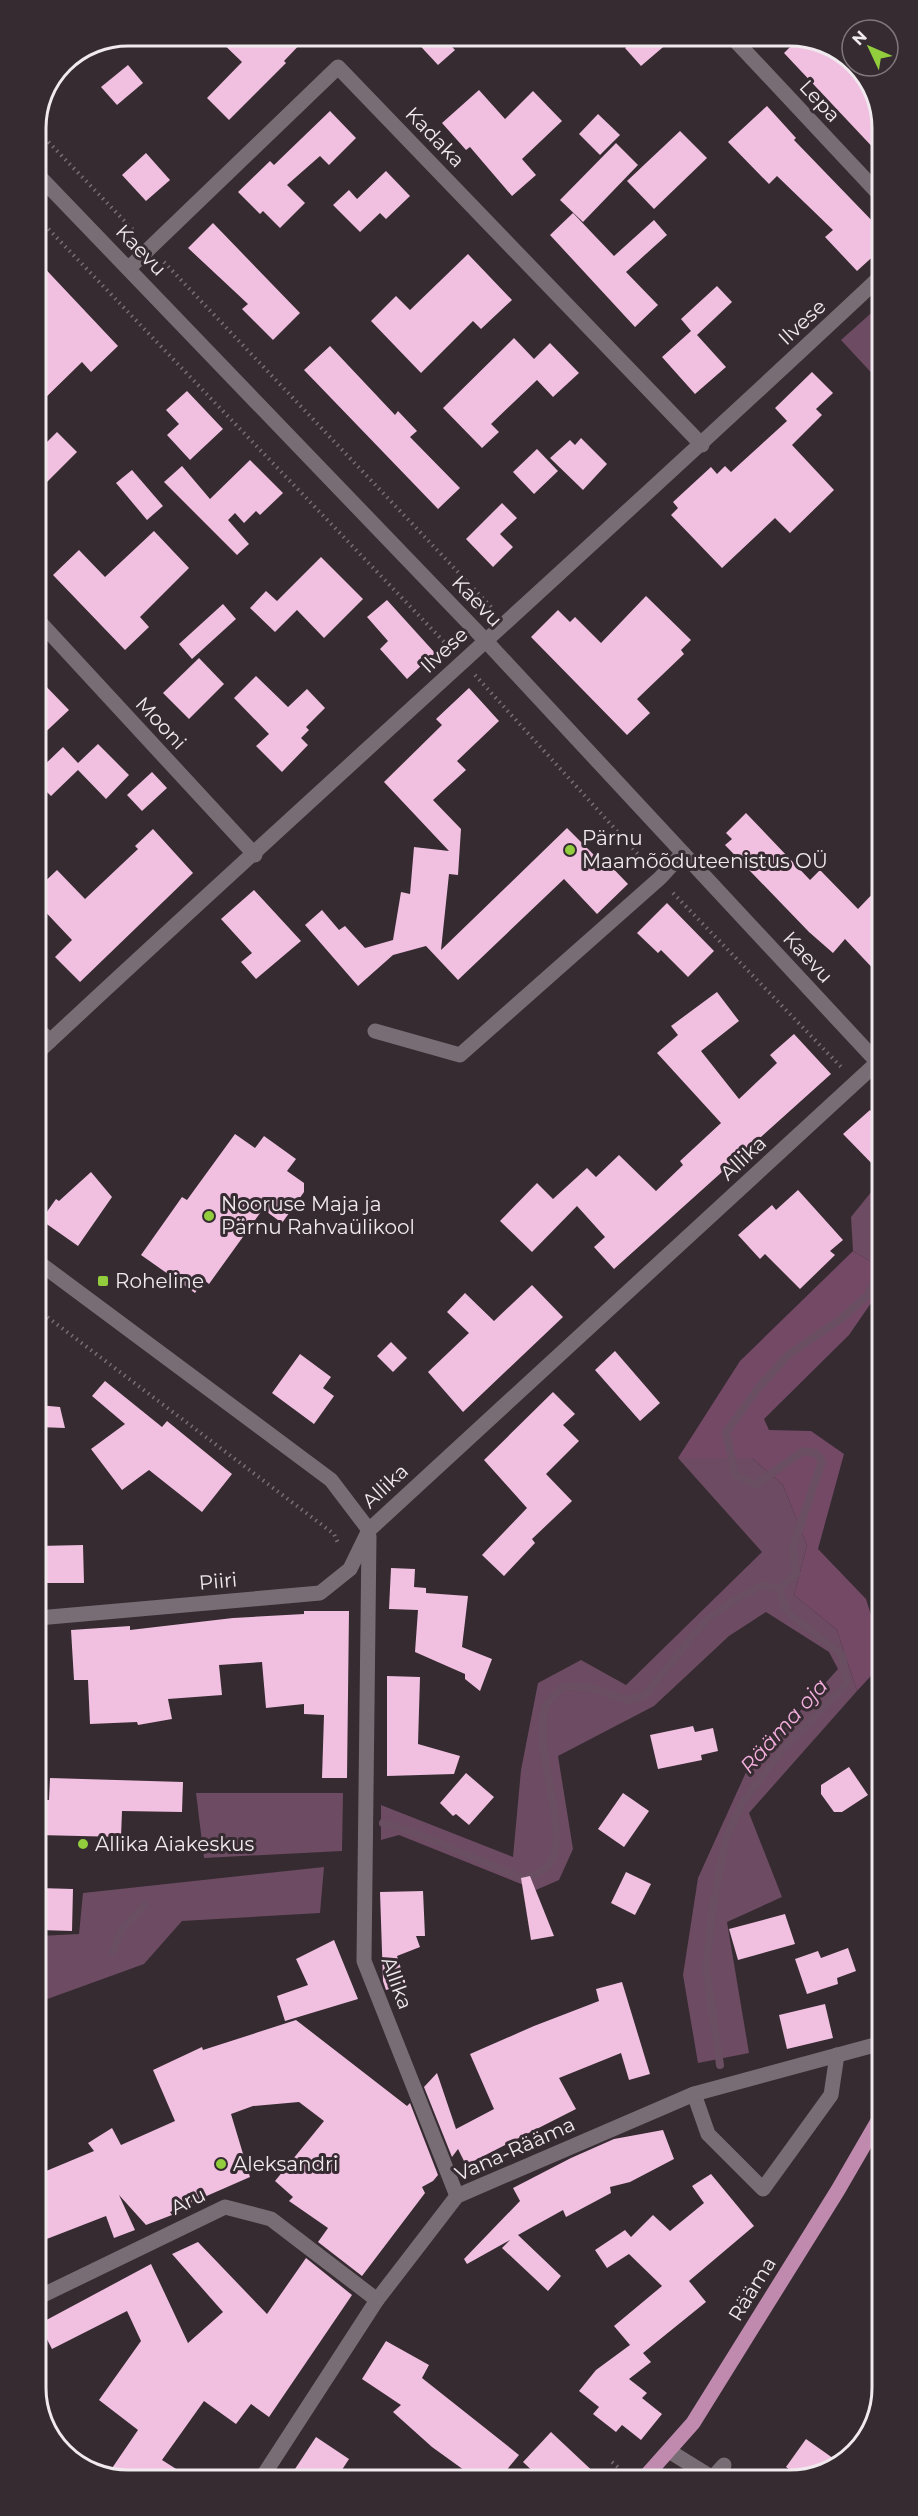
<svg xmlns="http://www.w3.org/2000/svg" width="918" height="2516" font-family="Montserrat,sans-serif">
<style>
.green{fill:#6d4b62}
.forest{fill:#734966}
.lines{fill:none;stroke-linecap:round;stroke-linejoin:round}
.stream{stroke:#6a4e62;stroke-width:8}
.building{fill:#f1bfe0}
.path{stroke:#786f75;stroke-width:4;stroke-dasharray:1.5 4.5;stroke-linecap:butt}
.minor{stroke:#786d74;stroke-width:15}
.major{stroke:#bf8aae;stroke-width:15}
.poi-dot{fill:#92cd3e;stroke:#352b31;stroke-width:2}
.labels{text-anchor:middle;stroke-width:6;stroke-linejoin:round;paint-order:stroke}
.street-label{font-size:20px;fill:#f0e9ed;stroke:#352b31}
.poi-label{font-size:20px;fill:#f0e9ed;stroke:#352b31;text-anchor:start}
.water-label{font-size:21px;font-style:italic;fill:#f5afde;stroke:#352b31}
.rim{fill:none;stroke:#f0e9ed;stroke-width:3}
</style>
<rect width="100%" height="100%" fill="#352b31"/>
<g class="green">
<path d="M878,307L879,345L876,348L879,351V381L841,340Z"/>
<path d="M880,1181V1267L853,1251L851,1217Z"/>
<path d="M678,1458H752L783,1485L807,1546L794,1595L837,1630L857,1691L749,1813L782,1897L727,1922L749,2053L698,2063L683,1975L698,1878L747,1770L838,1669L829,1652L766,1612L729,1636L654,1706L558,1756L573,1849L559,1880L536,1890L399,1835L381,1840V1805L513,1857L521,1770L538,1683L581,1660L626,1685L762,1552Z"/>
<path d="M196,1793H343L342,1851L204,1858Z"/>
<path d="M324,1867L320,1913L182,1921L144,1964L42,2001L39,1936L79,1934L83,1893Z"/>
</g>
<path class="forest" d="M853,1251L880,1267V1290L849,1335L764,1419L769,1430L811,1431L844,1454L818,1549L866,1599L881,1647V1665L857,1691L837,1630L794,1595L807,1546L783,1485L752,1458H678L740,1361Z"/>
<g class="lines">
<g class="stream">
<path d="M383,1823C432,1836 478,1862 526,1879C532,1876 541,1872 546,1868C576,1840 530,1752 546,1706C549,1699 559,1691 564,1686L588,1687L627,1700L644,1696L705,1621L734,1600L763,1585L779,1589"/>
<path d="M113,1952L122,1929L145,1905"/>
<path d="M720,2065L706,1968L713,1905L726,1838L742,1803L781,1751L847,1683L842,1655L787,1612L779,1589L796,1574L793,1547L822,1461L816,1453L803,1451L755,1485L735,1475L726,1432L759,1387L789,1354L841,1319L868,1295L880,1268"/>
</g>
</g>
<g class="building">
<path d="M215,36H308L284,61L286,63L229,120L207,98L242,62Z"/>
<path d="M411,36H442L455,50L438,65Z"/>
<path d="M639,36H676L641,66L625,48Z"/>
<path d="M799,38L846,57L852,64V73L879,105V154L784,53Z"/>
<path d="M128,65L143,83L117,105L101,87Z"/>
<path d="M479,90L505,119L533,91L562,121L522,159L536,175L512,196L470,147L466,150L442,123Z"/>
<path d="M767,106L796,138L794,140L879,228V251L857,271L825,237L833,230L777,176L769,184L728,142Z"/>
<path d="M330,111L356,138L329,165L320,156L287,185L305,203L280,228L263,211L260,214L238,192L270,161L274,165Z"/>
<path d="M598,114L620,135L600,155L579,134Z"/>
<path d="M680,131L707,158L654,209L627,181Z"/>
<path d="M616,143L638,165L583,222L560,200Z"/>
<path d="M146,153L170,180L146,201L122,175Z"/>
<path d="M386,171L410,196L386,219L380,213L360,232L333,205L349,190L357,199Z"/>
<path d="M573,213L614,256L654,220L667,235L626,272L658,305L635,327L550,235Z"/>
<path d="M213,223L300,313L273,340L242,309L248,304L188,248Z"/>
<path d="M468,254L512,300L481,329L473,321L421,373L371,321L396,296L410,310Z"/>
<path d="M36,259L118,346L91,372L82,362L37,406Z"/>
<path d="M717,286L732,302L697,335L726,367L695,394L662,357L691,331L681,319Z"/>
<path d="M514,338L534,359L550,343L579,373L553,397L537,380L491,424L499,432L482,448L443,408Z"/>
<path d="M330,346L395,415L398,411L417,431L410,437L460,488L438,509L304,370Z"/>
<path d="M812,372L833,393L816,409L822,415L792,445L834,490L790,533L775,518L722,568L671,515L678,508L673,502L711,467L717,474L725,466L731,472L787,421L775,408Z"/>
<path d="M187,391L223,429L190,460L167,435L179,424L166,410Z"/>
<path d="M57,432L77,452L37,492V452Z"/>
<path d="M581,438L607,464L583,490L550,458L570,440L575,445Z"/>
<path d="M537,449L558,471L534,494L513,472Z"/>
<path d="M250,460L283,493L260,515L256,511L244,523L235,513L228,520L249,544L237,555L164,482L182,466L210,499Z"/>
<path d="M132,470L163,506L147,520L116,483Z"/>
<path d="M502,503L517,518L500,534L513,547L493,567L466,539Z"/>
<path d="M154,531L189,568L140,617L149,627L125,650L53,575L79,550L105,577Z"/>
<path d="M321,557L363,599L324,638L297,610L275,632L250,608L266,591L277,601Z"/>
<path d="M646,596L691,640L681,650L684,654L637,699L650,713L627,735L531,637L558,610L570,622L575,617L601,643Z"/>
<path d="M387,600L435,653L407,679L380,649L388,641L367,617Z"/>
<path d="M223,604L236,619L192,659L179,644Z"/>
<path d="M199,658L224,684L189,719L163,693Z"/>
<path d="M256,676L288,707L307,689L325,708L306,727L309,730L301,738L308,745L282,772L256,746L269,734L234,698Z"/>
<path d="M37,677L69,710L37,740Z"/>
<path d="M469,688L499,721L457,761L466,770L433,800L461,829L458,875L449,874L441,950L567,828L602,863L605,860L628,884L597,914L564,879L458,980L426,946L393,955L358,986L305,925L322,910L339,930L345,926L365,948L393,940L401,892L410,894L414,847L449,851L384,782L442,725L436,719Z"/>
<path d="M98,744L129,775L106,799L78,770L51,796L37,782V772L63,747L78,763Z"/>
<path d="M152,772L167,788L142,811L127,795Z"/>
<path d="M746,813L810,880L820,870L858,909L880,886V976L845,939L833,953L809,932L725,845L732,839L726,833Z"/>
<path d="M153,829L193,873L80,982L55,957L72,940L37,903V889L57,870L85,899L138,849L135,846Z"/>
<path d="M254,890L301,941L256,979L241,962L252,953L221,919Z"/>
<path d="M667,903L714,951L688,977L661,950L658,953L637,933Z"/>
<path d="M717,992L739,1021L701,1051L739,1099L777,1063L770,1055L794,1034L831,1074L614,1269L594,1247L605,1237L577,1206L532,1252L500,1221L537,1183L553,1199L587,1168L596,1177L619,1155L656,1191L683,1165L680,1161L721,1123L657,1053L678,1035L671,1026Z"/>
<path d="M870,1110L880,1121V1172L843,1134Z"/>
<path d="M235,1134L255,1148L264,1136L296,1159L287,1171L304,1183V1192L282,1223L263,1209L209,1284L204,1280L195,1293L141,1255L182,1197L187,1200Z"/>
<path d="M91,1172L112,1197L78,1246L41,1220L56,1199L59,1201Z"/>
<path d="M798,1190L843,1240L830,1251L835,1255L800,1289L765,1254L760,1259L738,1235L772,1205L776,1210Z"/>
<path d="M532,1285L563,1317L463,1412L428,1372L469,1333L447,1312L465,1293L494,1321Z"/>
<path d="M391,1342L407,1358L393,1372L377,1356Z"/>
<path d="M615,1351L660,1403L640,1421L595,1370Z"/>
<path d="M300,1354L331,1377L323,1388L334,1396L314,1424L272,1393Z"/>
<path d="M105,1381L162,1427L167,1421L232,1474L202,1512L149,1470L122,1490L91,1449L125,1424L92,1396Z"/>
<path d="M553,1392L575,1414L563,1425L579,1441L546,1474L572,1501L532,1539L535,1543L504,1576L482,1555L527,1508L484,1460Z"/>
<path d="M38,1405L60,1407L65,1428L38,1427Z"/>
<path d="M83,1545L84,1583H41V1571H38V1546Z"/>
<path d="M391,1568L415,1569L414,1587L426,1588V1593L468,1596L462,1647L492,1659L480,1691L465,1679V1674L415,1652L418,1610L389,1609Z"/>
<path d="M304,1611H349L347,1778H322L324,1715L304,1714V1704L266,1708L262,1662L219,1665L222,1695L168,1699L172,1719L138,1725L137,1722L90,1724L88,1680H74L71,1630L130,1626V1630L233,1618L304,1614Z"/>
<path d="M387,1676L420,1677L418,1744L460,1756L454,1774L387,1776Z"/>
<path d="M693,1726L695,1732L713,1728L718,1751L701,1755L702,1760L658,1769L650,1735Z"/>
<path d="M849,1767L868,1795L842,1812H834L821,1794V1785Z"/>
<path d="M466,1773L494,1797L469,1825L456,1814L453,1816L440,1803Z"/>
<path d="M50,1778L183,1782L182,1812L122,1811L121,1837L38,1835V1800H49Z"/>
<path d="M623,1793L649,1811L624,1847L598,1829Z"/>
<path d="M626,1872L651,1884L635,1915L611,1903Z"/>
<path d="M530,1876L554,1936L531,1940L521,1878Z"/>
<path d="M39,1888L73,1889L72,1931L39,1930Z"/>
<path d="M423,1891L425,1936H416L420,1947L397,1956L406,1984L386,1990L383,1981L380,1892Z"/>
<path d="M785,1914L795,1944L738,1960L729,1929Z"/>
<path d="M334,1940L358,1999L285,2021L277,1996L308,1985L296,1959Z"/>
<path d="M848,1948L856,1971L837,1978L838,1984L807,1994L795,1959L818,1951L821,1958Z"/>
<path d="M622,1982L650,2074L629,2080L621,2053L559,2078L576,2109L466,2165L458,2149L452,2157L424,2087L437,2073L456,2129L494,2109L470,2054L534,2026L599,2001L596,1989Z"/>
<path d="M825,2004L833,2038L787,2049L779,2015Z"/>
<path d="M296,2020L407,2106L410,2103L438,2175L433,2181L422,2187L425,2193L362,2276L318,2242L328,2228L289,2201L293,2197L275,2181L324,2121L299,2102L253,2106L231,2114L250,2177L170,2212L172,2215L146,2225L119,2195L135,2230L114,2238L106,2216L39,2242V2174L94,2151L88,2143L112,2128L121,2145L175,2121L153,2070L202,2047L203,2050Z"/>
<path d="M663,2130L674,2159L630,2182L610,2187L611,2193L566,2217L563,2210L518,2235L561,2276L548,2291L502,2248L510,2240L467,2264L464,2259L520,2201L513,2188L571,2158L614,2139Z"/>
<path d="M711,2174L754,2226L689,2281L706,2302L643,2353L651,2362L629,2379L647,2393L642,2398L662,2414L641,2440L622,2425L616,2432L593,2414L599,2407L579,2391L596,2370L630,2345L614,2326L662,2286L629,2254L607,2268L595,2250L625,2230L631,2237L653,2215L670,2231L704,2203L692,2186Z"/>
<path d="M198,2242L267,2314L306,2258L352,2295L269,2417L251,2404L236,2424L204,2401L162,2460L192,2479L123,2480L108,2474L138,2430L99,2400L141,2341L127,2311L52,2349L39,2324L151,2264L188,2343L223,2312L172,2254Z"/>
<path d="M386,2341L429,2365L422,2378L519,2455L500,2478H475L432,2447L393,2412L401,2405L362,2379Z"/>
<path d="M551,2432L600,2478H540L523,2462Z"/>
<path d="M316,2437L349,2459L336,2479H311L295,2469Z"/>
<path d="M806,2439L837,2461L813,2477H800L786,2467Z"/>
</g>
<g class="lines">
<g class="path">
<path d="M36,129L136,233"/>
<path d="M36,216L450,648"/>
<path d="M164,262L493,609"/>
<path d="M475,675L646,863"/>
<path d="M673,893L843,1069"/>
<path d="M38,1310L334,1534L339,1545"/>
<path d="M612,2462L620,2469"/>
</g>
<g class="minor">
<path d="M731,36L879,194"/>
<path d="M36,173L485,640L880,1065"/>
<path d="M129,268L338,67L702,445"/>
<path d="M37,619L255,855"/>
<path d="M37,1028L50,1041"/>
<path d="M375,1031L460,1055L660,878L683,853"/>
<path d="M37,1053C316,793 601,539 879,278"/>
<path d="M38,1262L331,1480L369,1530"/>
<path d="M369,1536L364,1961L457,2196"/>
<path d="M38,1618L320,1593L350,1569L369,1530L880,1060"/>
<path d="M694,2094L708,2134L763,2189L831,2095L837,2055"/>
<path d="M39,2297L225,2207L271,2219L377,2300"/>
<path d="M669,2451L711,2477"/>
<path d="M713,2477L724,2465"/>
<path d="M261,2479L377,2300L457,2196L694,2094L882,2043"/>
</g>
<path class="major" d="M645,2477L693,2423L838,2190L882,2114"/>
</g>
<g class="poi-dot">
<circle cx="570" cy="850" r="6"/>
<circle cx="209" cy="1216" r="6"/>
<rect x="97" y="1275" width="12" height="12" rx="3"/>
<circle cx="83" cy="1844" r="6"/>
<circle cx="221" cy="2164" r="6"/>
</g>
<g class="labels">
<g class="street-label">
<text transform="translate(820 101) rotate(47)" y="7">Lepa</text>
<text transform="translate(435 137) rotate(46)" y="7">Kadaka</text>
<text transform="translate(141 250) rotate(46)" y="7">Kaevu</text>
<text transform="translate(802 322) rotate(-43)" y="7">Ilvese</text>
<text transform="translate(477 601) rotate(46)" y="7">Kaevu</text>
<text transform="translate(444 650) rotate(-43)" y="7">Ilvese</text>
<text transform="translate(161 723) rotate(47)" y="7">Mooni</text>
<text transform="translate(808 957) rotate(47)" y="7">Kaevu</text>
<text transform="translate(743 1158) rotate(-43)" y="7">Allika</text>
<text transform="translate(385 1486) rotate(-43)" y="7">Allika</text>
<text transform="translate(218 1581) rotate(-5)" y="7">Piiri</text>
<text transform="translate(397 1983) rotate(70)" y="7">Allika</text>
<text transform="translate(515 2149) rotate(-24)" y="7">Vana-Rääma</text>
<text transform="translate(188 2201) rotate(-26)" y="7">Aru</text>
<text transform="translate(752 2289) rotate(-58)" y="7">Rääma</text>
</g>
<g class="poi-label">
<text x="582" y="845">Pärnu<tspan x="582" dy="23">Maamõõduteenistus OÜ</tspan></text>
<text x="221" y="1211">Nooruse Maja ja<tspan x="221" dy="23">Pärnu Rahvaülikool</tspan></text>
<text x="115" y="1288">Roheline</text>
<text x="95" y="1851">Allika Aiakeskus</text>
<text x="233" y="2171">Aleksandri</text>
</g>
<g class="water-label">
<text transform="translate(784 1726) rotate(-48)" y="7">Rääma oja</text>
</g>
</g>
<path d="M0 0H918V2516H0ZM128 46H790A82 82 0 0 1 872 128V2388A82 82 0 0 1 790 2470H128A82 82 0 0 1 46 2388V128A82 82 0 0 1 128 46Z" fill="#352b31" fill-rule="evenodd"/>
<path class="rim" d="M128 46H790A82 82 0 0 1 872 128V2388A82 82 0 0 1 790 2470H128A82 82 0 0 1 46 2388V128A82 82 0 0 1 128 46Z"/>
<g transform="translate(870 48) rotate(314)"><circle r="28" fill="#352b31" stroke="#80777c" stroke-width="1.5"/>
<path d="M0-4.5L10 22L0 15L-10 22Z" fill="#92cd3e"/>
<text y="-9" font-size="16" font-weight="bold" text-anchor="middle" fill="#f0e9ed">N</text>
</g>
</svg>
